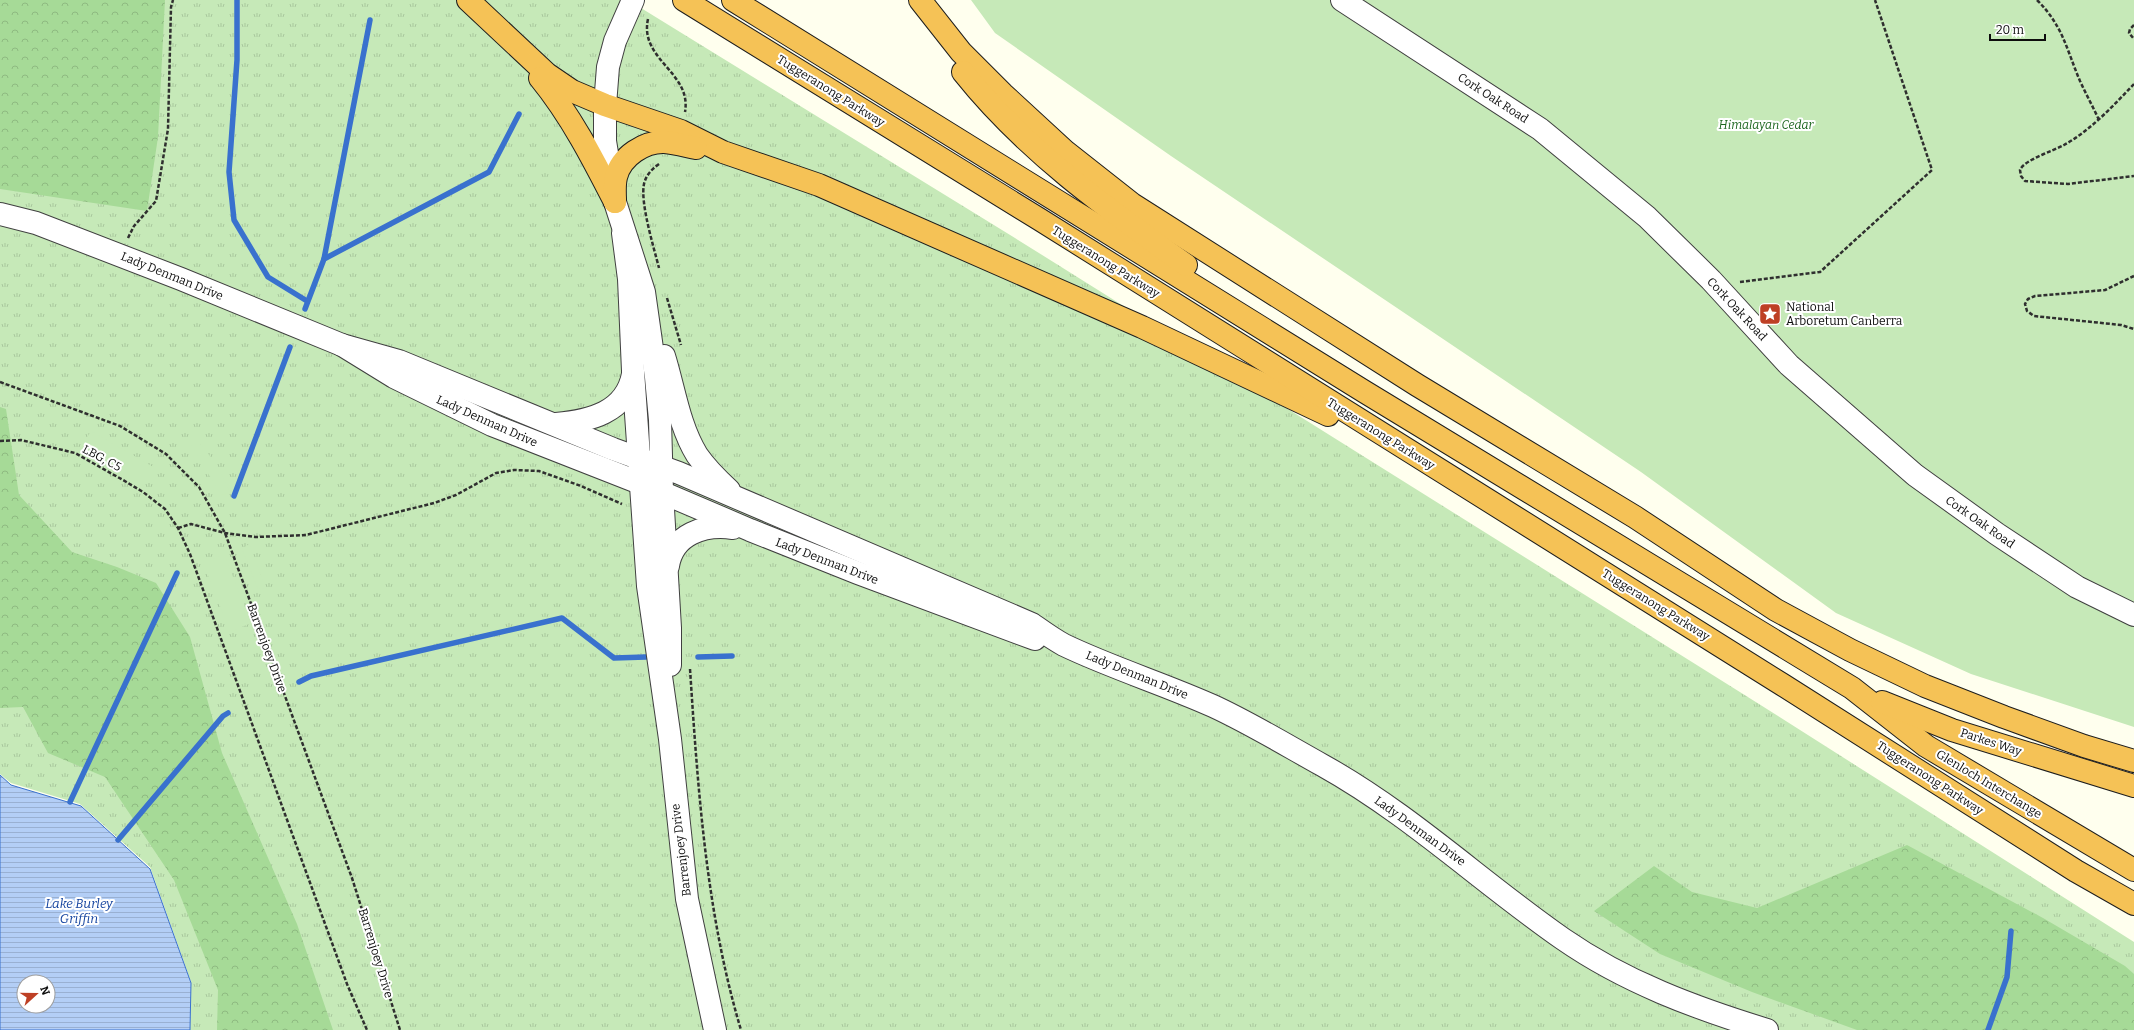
<svg xmlns="http://www.w3.org/2000/svg" width="2134" height="1030" font-family="Bitter,serif">
<style>
.grass{fill:url(#grass-tufts)}
.forest{fill:url(#forest-crowns)}
.park{fill:#c6e9b8}
.water{fill:url(#water-rules);stroke:#3971ce;fill-rule:evenodd}
.lines{fill:none;stroke-linecap:round;stroke-linejoin:round}
.stream{stroke:#3971ce;stroke-width:5.5}
.minor-casing{stroke:#404040;stroke-width:24}
.highway-casing{stroke:#1e1e1e;stroke-width:24}
.path{stroke:#2f2f2f;stroke-width:2.5;stroke-dasharray:4 2;stroke-linecap:butt}
.minor{stroke:#fff;stroke-width:22}
.highway{stroke:#f5c256;stroke-width:22}
.labels{text-anchor:middle;stroke-width:4;stroke-linejoin:round;paint-order:stroke}
.street-label{font-size:12px;fill:#0d0d0d;stroke:#fff}
.park-label{font-size:12px;font-style:italic;fill:#1d661f;stroke:#fff}
.poi-label{font-size:12px;fill:#0d0d0d;stroke:#fff;text-anchor:start}
.water-label{font-size:13px;font-style:italic;fill:#1645a0;stroke:#fff}
</style>
<defs>
<pattern id="grass-tufts" width="24" height="20" patternUnits="userSpaceOnUse"><rect width="24" height="20" fill="#c6e9b8"/><path d="M3 7l-1-3M5 7V3M7 7l1-3M15 17l-1-3M17 17v-4M19 17l1-3" fill="none" stroke="#a9c79d"/></pattern>
<pattern id="forest-crowns" width="20" height="18" patternUnits="userSpaceOnUse"><rect width="20" height="18" fill="#a6da97"/><path d="M2 6a3 3 0 1 1 6 0M12 15a3 3 0 1 1 6 0" fill="none" stroke="#8eba81"/></pattern>
<pattern id="water-rules" width="6" height="5" patternUnits="userSpaceOnUse"><rect width="6" height="5" fill="#b3cef6"/><path d="M0 2.5h6" fill="none" stroke="#99b0d2"/></pattern>
</defs>
<rect width="100%" height="100%" fill="#ffe"/>
<path class="grass" d="M0,0H628L1015,238L1759,704L2134,942V1030H190L191,982L150,867L80,804L11,783L0,774Z"/>
<g class="forest">
<path d="M0,0H165L158,137L147,211L0,189Z"/>
<path d="M0,407L6,409L19,495L72,552L117,567L156,583L190,637L222,753L297,924L333,1030H217L218,990L174,880L105,777L48,753L23,707L0,708Z"/>
<path d="M1907,845L2043,918L2125,966L2134,974V1030H1857L1752,992L1660,954L1594,911L1654,866L1692,892L1757,908Z"/>
</g>
<g class="park">
<path d="M971,0H2134V727L1971,674L1836,613L1641,472L1171,156L995,33Z"/>
<path d="M91,431L155,468L143,484L83,444Z"/>
<path d="M197,440C211,456 222,472 230,493L221,495L191,445Z"/>
<path d="M249,544L266,588L258,589L242,549Z"/>
<path d="M220,555L226,559L251,623L230,632L206,570L212,560Z"/>
</g>
<path class="water" d="M0,775L11,785L81,806L150,869L191,983L190,1030H0ZM24,982H48V1006H24Z"/>
<g class="lines">
<g class="stream">
<path d="M237,0V60L229,172L234,220L268,277L307,301"/>
<path d="M324,259L370,20"/>
<path d="M305,309L324,259L489,172L519,114"/>
<path d="M234,496L290,347"/>
<path d="M698,657L732,656"/>
<path d="M299,682L311,676L562,618L614,658L646,657"/>
<path d="M70,802L177,573"/>
<path d="M118,840L223,716L228,713"/>
<path d="M1988,1030L2007,977L2011,931"/>
</g>
<g class="minor-casing">
<g id="minor">
<path d="M633,0L615,41L608,67L605,105V141L615,202L644,292L656,377L660,420L662,492L670,628V665"/>
<path d="M1342,0L1540,129L1647,217L1711,280L1789,365L1915,475L1997,534L2077,587L2134,615"/>
<path d="M0,214L36,223L181,279L342,345L394,377L492,425L640,483L750,530L858,573L1035,639"/>
<path d="M623,233L629,279L633,371L648,586L670,739L687,899L715,1030"/>
<path d="M342,345L399,361L613,449L679,473L1032,624C1042,631 1053,639 1064,645C1112,668 1164,684 1213,706C1250,723 1286,745 1322,765C1410,814 1481,882 1563,939C1625,982 1695,1008 1767,1030"/>
<path d="M664,356C674,388 679,426 697,455C706,468 717,479 729,490"/>
<path d="M556,424C589,421 626,413 633,374"/>
<path d="M668,566C673,534 704,524 733,528"/>
</g>
</g>
<g class="highway-casing">
<g id="highway">
<path d="M468,0L547,74L572,91L605,105L681,131L723,152L819,185L1142,327L1328,415"/>
<path d="M684,0L1039,219L1783,685L2076,871L2134,904"/>
<path d="M733,0L1365,392L1852,688L1926,746L2134,870"/>
<path d="M920,0L961,52L1003,94L1066,152L1132,204L1417,385L1635,517L1776,610L1850,650L1925,686L2004,717L2084,746L2134,761"/>
<path d="M963,72C1025,150 1106,208 1186,265"/>
<path d="M540,78C571,116 593,159 615,202"/>
<path d="M615,202C615,194 614,185 616,177C621,156 645,141 665,142C675,143 686,146 696,148"/>
<path d="M1882,702L1952,730L2134,786"/>
</g>
</g>
<g class="path">
<path d="M2037,0C2063,26 2066,48 2080,81C2086,94 2093,107 2099,120"/>
<path d="M648,19C639,60 692,72 685,112"/>
<path d="M2134,25L2130,29L2129,33L2134,39"/>
<path d="M2134,84C2113,106 2091,130 2064,145C2053,151 2024,160 2020,170L2021,176L2025,181L2068,184L2134,176"/>
<path d="M659,164C652,169 646,175 644,184C640,203 654,248 659,268"/>
<path d="M128,238L134,226L156,201L168,129L171,7L173,0"/>
<path d="M2134,276L2105,290L2035,296L2028,299L2025,304L2027,311L2034,316L2121,325L2134,329"/>
<path d="M1740,282L1820,272L1932,170L1875,0"/>
<path d="M667,298L681,345"/>
<path d="M0,382L120,426L166,454L199,487L225,533L352,878L400,1030"/>
<path d="M0,441L21,440L75,453L123,480L143,492L165,509L178,528L190,554L347,984L367,1030"/>
<path d="M178,528L191,524L225,533L255,537L306,535L434,503L456,495L496,473L514,470L539,471L581,486L622,504"/>
<path d="M690,669C698,790 706,913 741,1030"/>
</g>
<use href="#minor" class="minor"/>
<use href="#highway" class="highway"/>
</g>
<defs>
<g id="sight-square" transform="scale(1.15)"><rect x="-9" y="-9" width="18" height="18" rx="4" fill="#be4025" stroke="#fff"/><path d="M0-6L1.8-2.2L6-1.7L2.9 1.2L3.7 5.4L0 3.3L-3.7 5.4L-2.9 1.2L-6-1.7L-1.8-2.2Z" fill="#fff"/></g>
</defs>
<g fill-rule="evenodd">
<use href="#sight-square" x="1770" y="314"/>
</g>
<g class="labels">
<g class="street-label">
<text transform="translate(831 91) rotate(32)" y="4">Tuggeranong Parkway</text>
<text transform="translate(1493 98) rotate(33)" y="4">Cork Oak Road</text>
<text transform="translate(1106 262) rotate(32)" y="4">Tuggeranong Parkway</text>
<text transform="translate(172 276) rotate(22)" y="4">Lady Denman Drive</text>
<text transform="translate(1737 309) rotate(47)" y="4">Cork Oak Road</text>
<text transform="translate(487 421) rotate(24)" y="4">Lady Denman Drive</text>
<text transform="translate(1381 434) rotate(32)" y="4">Tuggeranong Parkway</text>
<text transform="translate(102 458) rotate(28)" y="4">LBG, C5</text>
<text transform="translate(1980 522) rotate(35)" y="4">Cork Oak Road</text>
<text transform="translate(827 561) rotate(21)" y="4">Lady Denman Drive</text>
<text transform="translate(1656 605) rotate(32)" y="4">Tuggeranong Parkway</text>
<text transform="translate(267 648) rotate(70)" y="4">Barrenjoey Drive</text>
<text transform="translate(1137 675) rotate(22)" y="4">Lady Denman Drive</text>
<text transform="translate(1991 742) rotate(18)" y="4">Parkes Way</text>
<text transform="translate(1930 778) rotate(33)" y="4">Tuggeranong Parkway</text>
<text transform="translate(1989 784) rotate(31)" y="4">Glenloch Interchange</text>
<text transform="translate(1420 831) rotate(36)" y="4">Lady Denman Drive</text>
<text transform="translate(681 850) rotate(-97)" y="4">Barrenjoey Drive</text>
<text transform="translate(376 953) rotate(73)" y="4">Barrenjoey Drive</text>
</g>
<g class="park-label">
<text x="1766" y="129">Himalayan Cedar</text>
</g>
<g class="poi-label">
<text x="1786" y="311">National<tspan x="1786" dy="14">Arboretum Canberra</tspan></text>
</g>
<g class="water-label">
<text x="79" y="908">Lake Burley<tspan x="79" dy="15">Griffin</tspan></text>
</g>
</g>
<g transform="translate(36 994) rotate(69)"><circle r="19" fill="#ffffff" stroke="#9e9e9e"/>
<path d="M0-3L7 15L0 10L-7 15Z" fill="#be4025"/>
<text y="-6" font-size="11" font-weight="bold" text-anchor="middle" fill="#0d0d0d">N</text>
</g>
<path d="M1990 34v6h55v-6" fill="none" stroke="#0d0d0d" stroke-width="2"/>
<text x="1996" y="34" font-size="12" fill="#0d0d0d" stroke="#ffffff" stroke-width="3" paint-order="stroke">20 m</text>
</svg>
